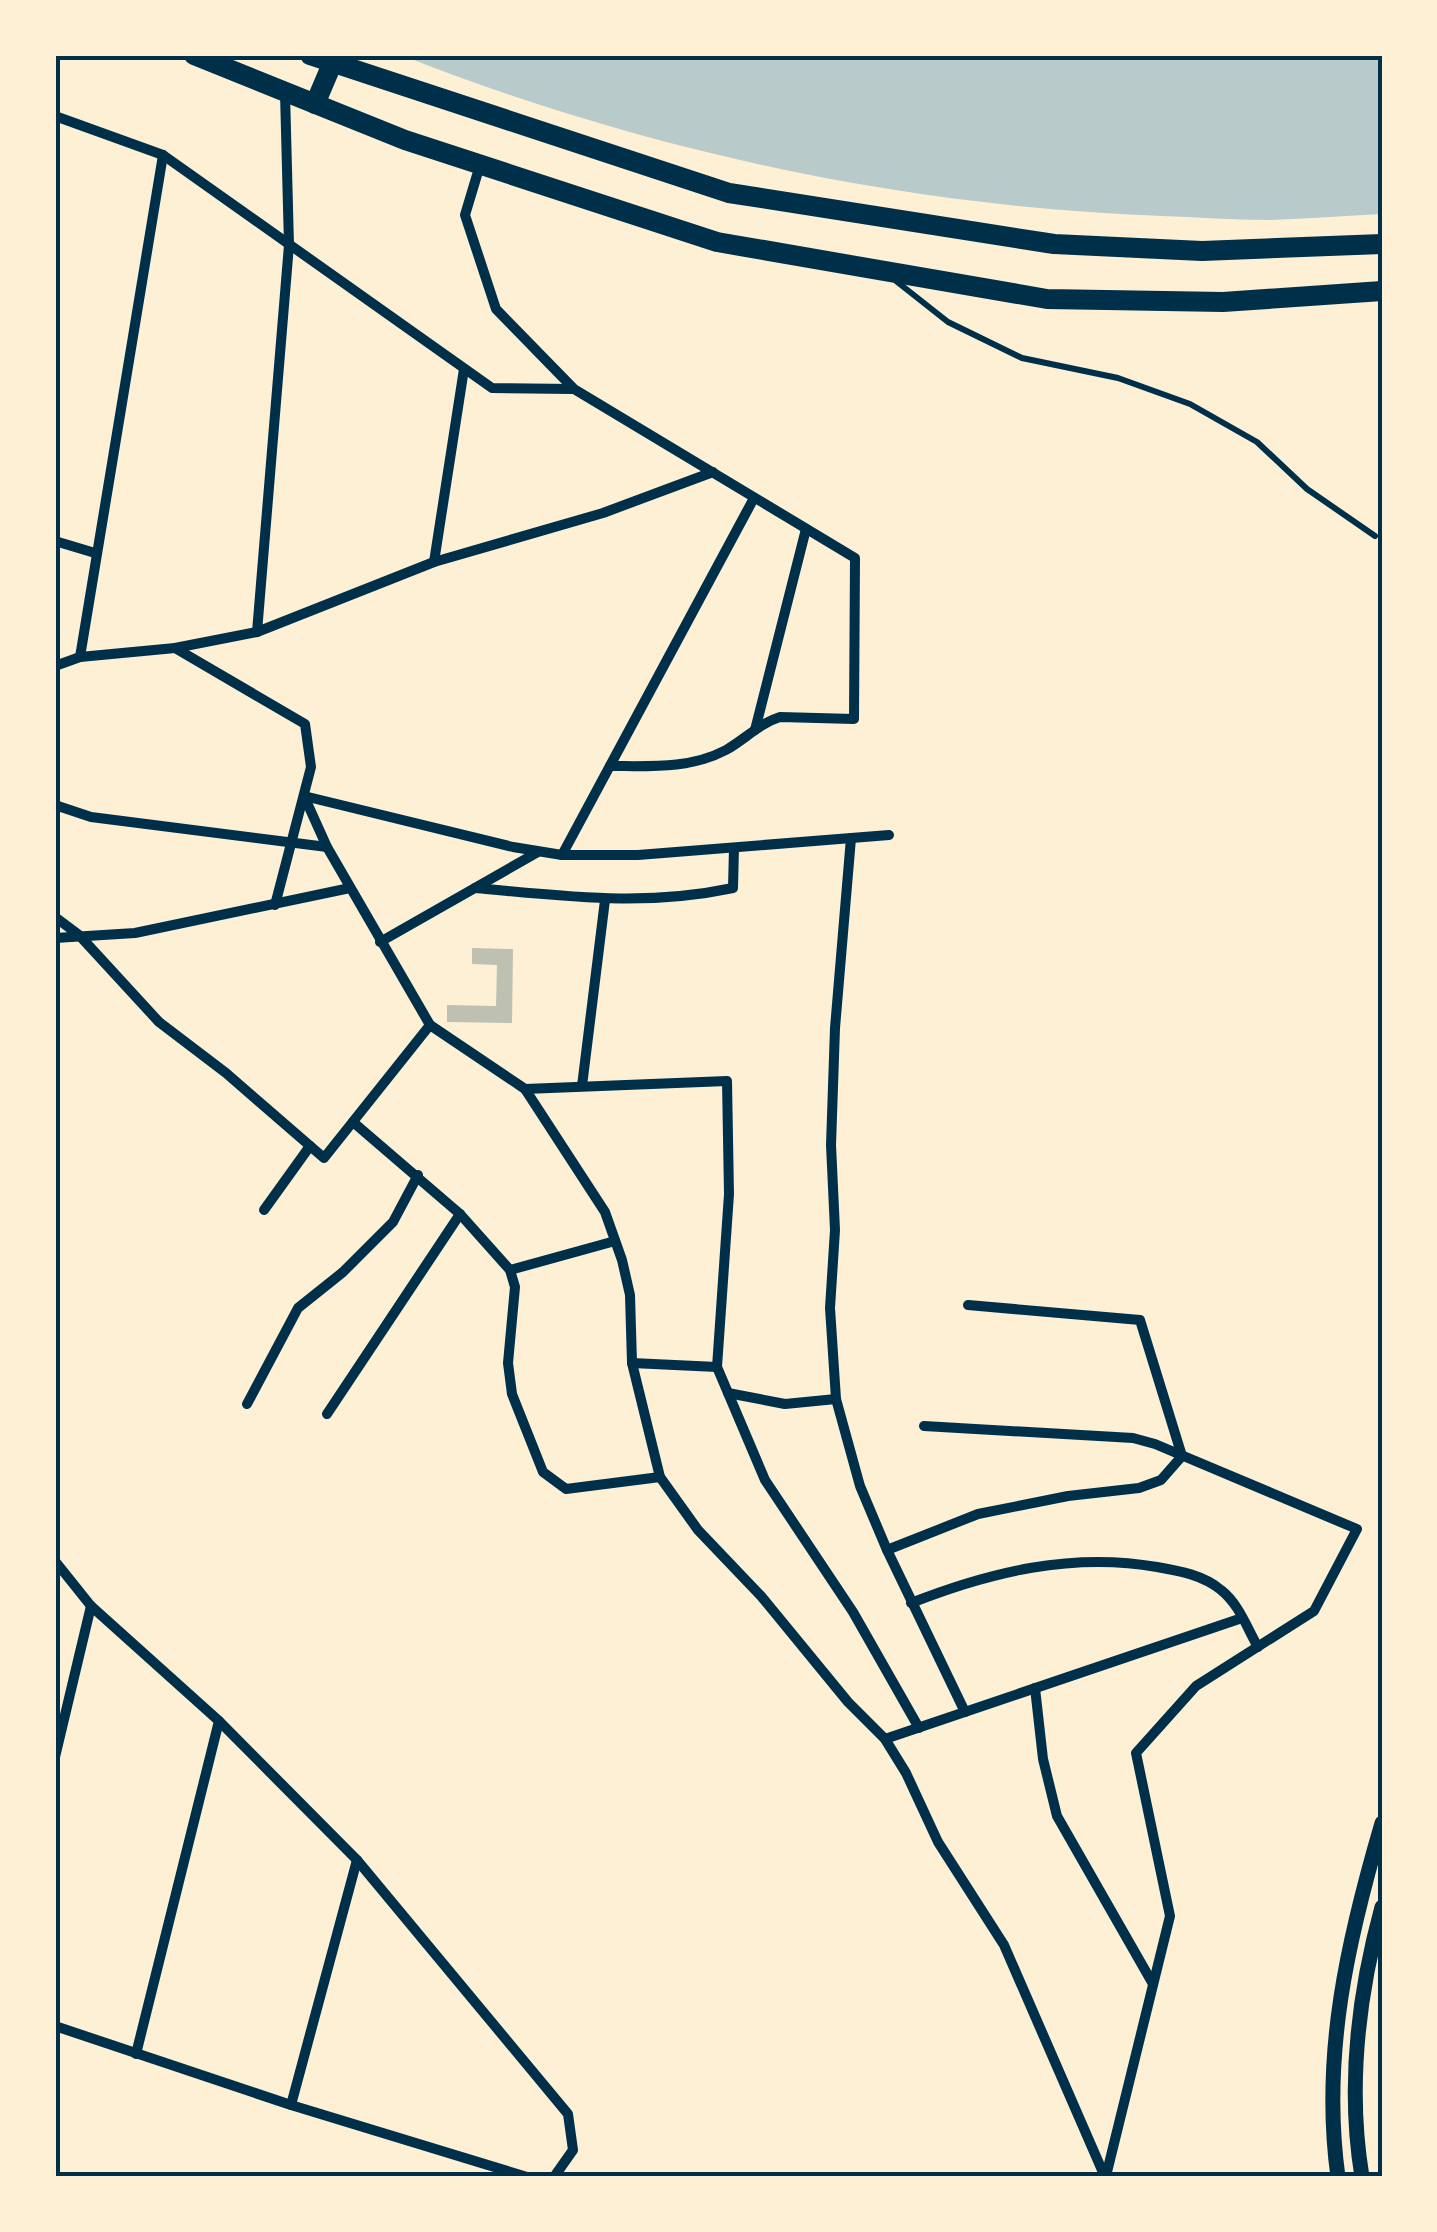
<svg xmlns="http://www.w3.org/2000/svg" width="1437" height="2232" font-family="'IBM Plex Serif',serif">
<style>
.green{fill:#b9caca}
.building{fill:#bec0b2}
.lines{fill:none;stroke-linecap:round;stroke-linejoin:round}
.service{stroke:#003049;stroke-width:6}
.minor{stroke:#003049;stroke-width:10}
.tertiary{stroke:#003049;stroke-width:15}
.primary{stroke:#003049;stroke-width:20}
.neatline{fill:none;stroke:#003049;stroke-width:4}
</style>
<rect width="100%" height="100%" fill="#fdf0d5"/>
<path class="green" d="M401,55H1382V214C1344,216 1306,219 1268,220C1233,220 1197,217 1162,216C901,206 644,151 401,55Z"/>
<path class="building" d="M472,948L513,949L512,1023L447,1022V1005L496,1006L497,965L472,964Z"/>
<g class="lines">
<path class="service" d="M896,281L948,322L1022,358L1118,378L1190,404L1257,442L1307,489L1375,536"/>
<g class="minor">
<path d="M55,116L163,155L492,388L573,389"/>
<path d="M480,165L465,215L496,309L574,389L855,558L854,719L780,717C760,723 744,740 726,750C690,769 650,766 610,766"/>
<path d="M55,541L95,553"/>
<path d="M434,562L464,369"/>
<path d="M257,632L289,245L285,93"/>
<path d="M175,648L305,724L311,767L275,905"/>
<path d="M80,657L163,155"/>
<path d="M55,666L80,657L175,648L257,632L434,562L603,513L713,472"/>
<path d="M755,730L806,529"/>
<path d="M304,796L327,847L430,1025L525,1089L605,1212L622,1260L630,1295L632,1363L660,1477L698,1530L761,1596L848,1702L885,1739L906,1773L938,1842L1004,1945L1105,2177"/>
<path d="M304,796L513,847L562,855H638L889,835"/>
<path d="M55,805L91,817L327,847"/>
<path d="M851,838L835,1028L831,1145L835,1230L830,1308L836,1399L860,1486L887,1550L965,1712"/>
<path d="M562,855L754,498"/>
<path d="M475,888C566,896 643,907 733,888L734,848"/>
<path d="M55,917L79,935L159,1022L226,1073L324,1158L430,1025"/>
<path d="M55,938L135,933L350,888"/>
<path d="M380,942L538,852"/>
<path d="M582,1086L605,900"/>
<path d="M525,1089L727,1081L729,1194L717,1367L765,1480L853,1612L919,1728"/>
<path d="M353,1122L460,1214L510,1270L515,1287L508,1363L512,1394L543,1472L566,1489L660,1477"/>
<path d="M264,1210L310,1146"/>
<path d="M510,1270L615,1241"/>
<path d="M968,1305L1140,1320L1182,1456"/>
<path d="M632,1363L717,1367"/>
<path d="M728,1393L785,1404L836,1399"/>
<path d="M247,1404L298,1308L343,1272L393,1222L418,1175"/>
<path d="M327,1414L460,1214"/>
<path d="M924,1426L1133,1438L1155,1444L1357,1529L1314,1611L1196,1686L1136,1753L1170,1916L1106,2176"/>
<path d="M887,1550L978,1514L1068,1496L1139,1488L1161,1480L1182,1456"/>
<path d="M55,1561L91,1606L219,1721L357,1860L568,2114L573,2150L554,2177"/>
<path d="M911,1603C990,1572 1072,1552 1157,1567C1180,1571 1203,1575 1221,1590C1239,1604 1247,1628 1258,1647"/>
<path d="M1035,1688L1043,1759L1057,1816L1153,1984"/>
<path d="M885,1739L1242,1618"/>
<path d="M55,1757L91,1606"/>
<path d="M55,2026L291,2105L527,2177"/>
<path d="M136,2054L219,1721"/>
<path d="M291,2105L357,1860"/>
</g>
<g class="tertiary">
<path d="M1338,2177C1321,2055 1348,1939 1382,1823"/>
<path d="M1362,2177C1347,2086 1358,1995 1382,1907"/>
</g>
<g class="primary">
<path d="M194,55L405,140L717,242L1047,299L1223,302L1382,291"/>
<path d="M310,55L729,193L1054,244L1202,251L1382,244"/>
<path d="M315,104L332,64"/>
</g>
</g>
<rect width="1437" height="2232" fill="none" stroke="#fdf0d5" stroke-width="115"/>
<rect x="58" y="58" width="1322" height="2116" class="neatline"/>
</svg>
